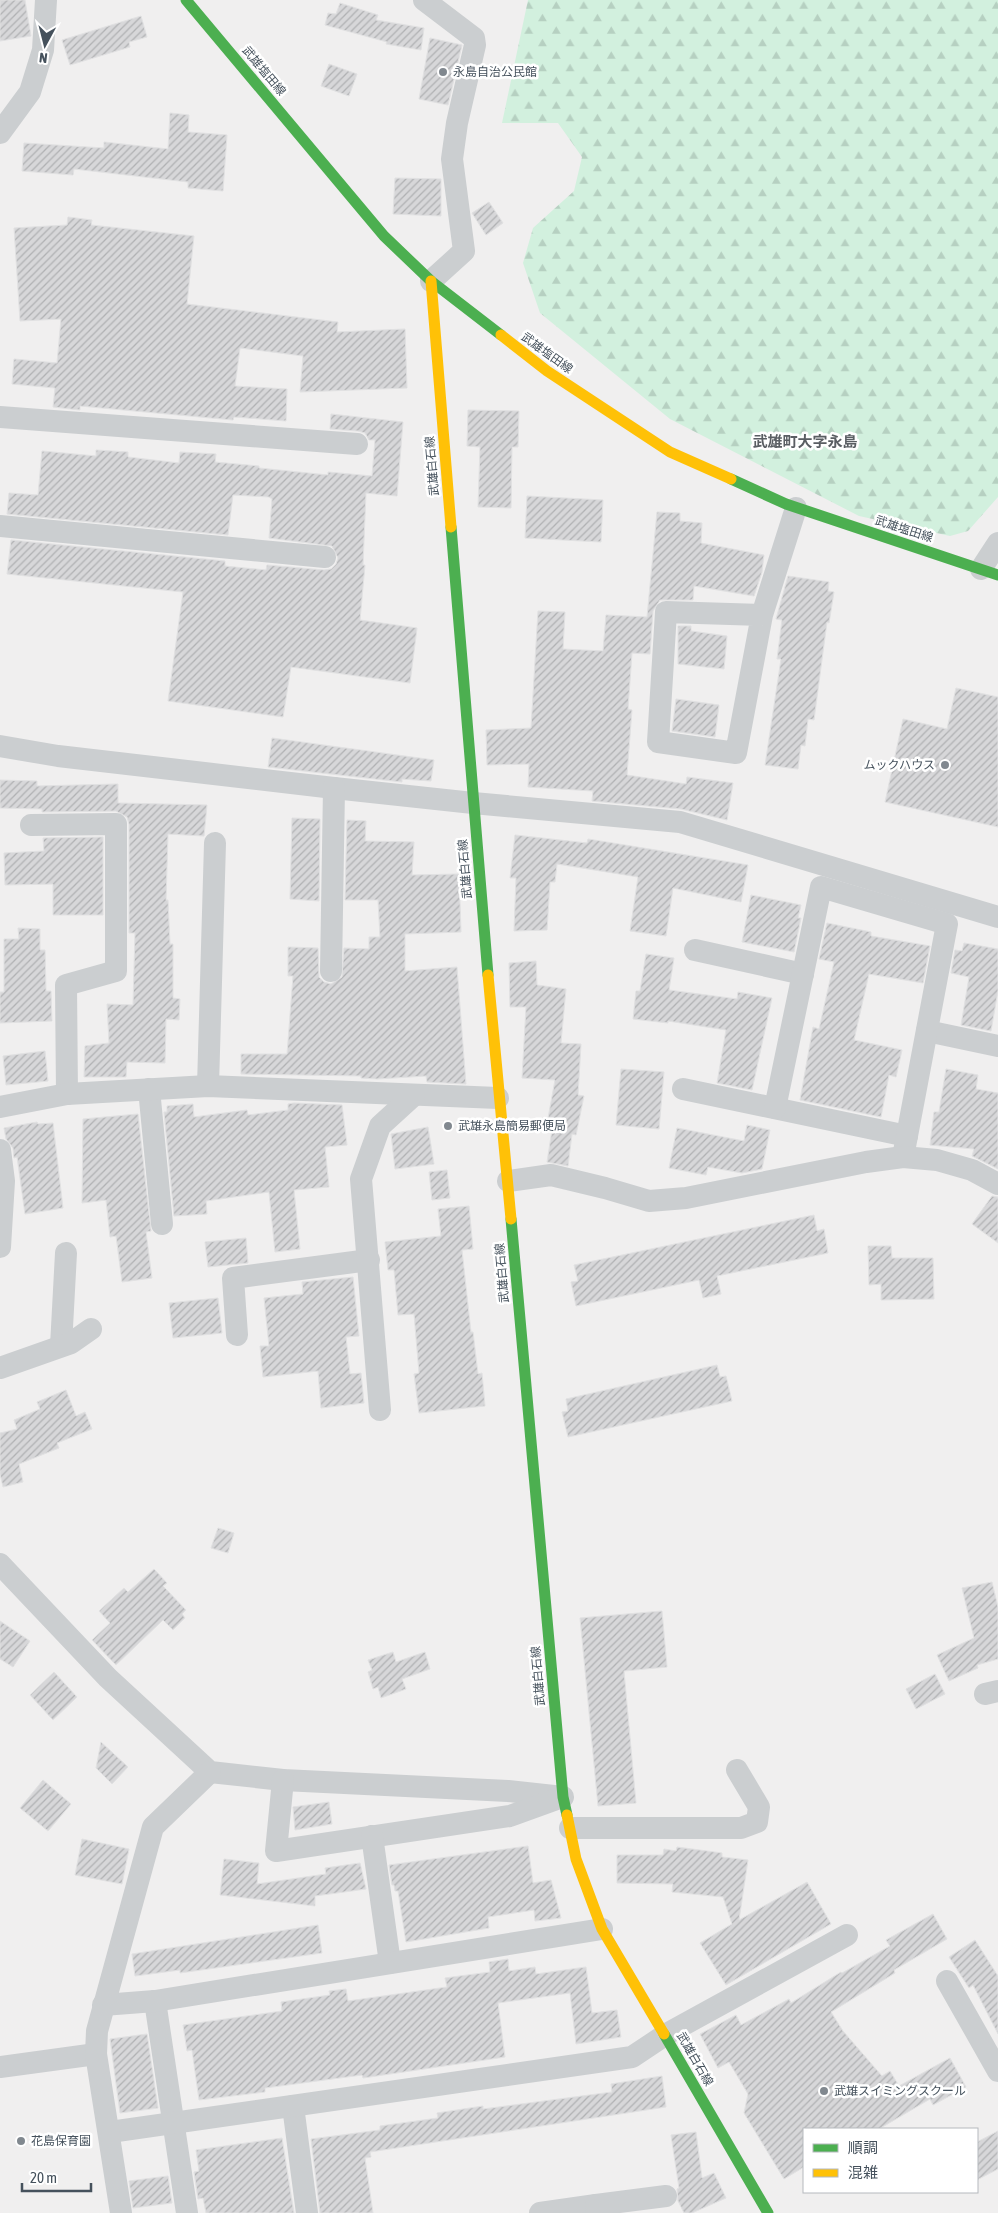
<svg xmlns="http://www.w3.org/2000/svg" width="998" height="2213" font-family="'Asap Condensed','Noto Sans JP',sans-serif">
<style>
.forest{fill:url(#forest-firs)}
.building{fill:url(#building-hatch);stroke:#e1e1e2}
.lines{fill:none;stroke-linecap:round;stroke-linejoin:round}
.street{stroke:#cbced0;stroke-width:22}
.fast{stroke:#4caf50;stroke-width:11}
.slow{stroke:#ffc107;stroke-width:11}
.poi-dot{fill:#81888f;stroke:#fff;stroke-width:2}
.labels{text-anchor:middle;stroke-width:5;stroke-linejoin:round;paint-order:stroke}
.street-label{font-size:12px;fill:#45515c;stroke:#fff}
.poi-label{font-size:12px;fill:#45515c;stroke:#fff;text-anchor:start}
.quarter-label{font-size:15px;font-weight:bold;fill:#5a5e63;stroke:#fff}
</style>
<defs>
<pattern id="forest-firs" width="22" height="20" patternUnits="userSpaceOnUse" patternTransform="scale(1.25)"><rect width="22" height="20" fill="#d2f0de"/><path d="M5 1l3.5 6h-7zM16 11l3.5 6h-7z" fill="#b6d0c1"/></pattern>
<pattern id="building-hatch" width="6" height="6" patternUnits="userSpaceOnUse" patternTransform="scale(1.25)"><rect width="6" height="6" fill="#d7d7d9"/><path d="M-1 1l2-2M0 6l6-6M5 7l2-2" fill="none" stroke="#b0b1b3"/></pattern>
</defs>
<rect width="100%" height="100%" fill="#f0efef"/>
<path class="forest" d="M528,0H998V497L968,531L950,536L859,516L670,419L540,313L523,263L533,228L574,191L582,157L558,123H502Z"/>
<g class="building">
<path d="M0,0H25L31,36L0,41Z"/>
<path d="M340,3L378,15L376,20L424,28L421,50L386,44L387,42L325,25L328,13L336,14Z"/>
<path d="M141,16L147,37L129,42L130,47L70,65L62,40Z"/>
<path d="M430,38L462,45L448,105L419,99Z"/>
<path d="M329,64L357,74L349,96L321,86Z"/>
<path d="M170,113L189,115L188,132L227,135L223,191L188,188V182L74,169L73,175L22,171L24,143L104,148V142L168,149Z"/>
<path d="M395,178L441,179V216L393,214Z"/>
<path d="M489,202L503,223L486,235L472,213Z"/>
<path d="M68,217L92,220L91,225L194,236L187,304L338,322L337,332L405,329L407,388L300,392L303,356L240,348L235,386L287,389L286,421L234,417L233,420L80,406V410L53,407L55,388L12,384L14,359L57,363L61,319L20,321L14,228L67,225Z"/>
<path d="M468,410L519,411L518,447H512L511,508L478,507L480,447L467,446Z"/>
<path d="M331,414L403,422L397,496L366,493L363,565H365L360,620L417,628L410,683L291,667L283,717L168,701L183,592L7,574L11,540L225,561V566L266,570L267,565L324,570L331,569L336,564L338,558L332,546L269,538L272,499L269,497L233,495L228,535L7,514L9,493L38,495L42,451L96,456V450L128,452V457L179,463L180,452L216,454L215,462L259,466V468L328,475V472L372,476L375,440H369L365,433L358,431L330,429Z"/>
<path d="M527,496L603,500L601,542L525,538Z"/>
<path d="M657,512L680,513V521L702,523L701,543L764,555L762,572L754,596L694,586L693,600H660L653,611L650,654L632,653L628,709L632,710L627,775L686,784L687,777L733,783L727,820L681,809L592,801L593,791L528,787L529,764L487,765L486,730L531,728L538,611L565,612L563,649L603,651L606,615L647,617Z"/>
<path d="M788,576L829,582L828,591L834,592L829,623L827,622L814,720L808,719L805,746L801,745L798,769L765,765L781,659H777L782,620L776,619Z"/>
<path d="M678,626H691V631L727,636L724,669L678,664Z"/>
<path d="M956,688L998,697V827L885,802L903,719L947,729Z"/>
<path d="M676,699L719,705L715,737L672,731Z"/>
<path d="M272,738L434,760L431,781L402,779V782L268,767Z"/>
<path d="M0,780L37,781V786L118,784V803L207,805L204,836L168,834L166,900H168L170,944H173V998L180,999L179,1020L166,1019L165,1063L127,1062L126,1077H84L85,1046L109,1043L107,1004L133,1005L135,933H129V824L127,817L116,811L42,812V809L0,808Z"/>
<path d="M292,818L320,819L319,901L290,899Z"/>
<path d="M347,820L366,821L365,841L414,842L412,875L459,874L461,932L405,934V971L457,967L466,1084L427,1082L426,1076L377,1079L361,1078V1076L241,1074V1054H287L293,976H288V947L318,948L319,977L324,982L331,984L342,977L344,948L369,949V937H380L378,900H345Z"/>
<path d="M515,835L587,843L588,839L748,865L741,902L673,888L666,936L630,931L638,877L557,864L555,882H550L547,930L514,931L516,878H510Z"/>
<path d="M103,837V915H53V884L5,885L4,853L44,851L43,838Z"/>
<path d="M751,895L801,905L798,918H801L794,952L742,942Z"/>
<path d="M827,923L871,932V936L930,946L923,983L869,974L854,1040L902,1050L896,1077L889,1075L881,1117L800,1100L813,1027L819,1029L834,962L819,959Z"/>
<path d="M18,928L40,929V950H45L46,991H51L52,1021L0,1023V992H4V939H19Z"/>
<path d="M964,943L998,949V991L991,1031L961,1025L969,977L951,973L955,950L962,951Z"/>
<path d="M646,954L674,958L669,990L737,999L738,992L772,998L752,1090L717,1083L726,1030L668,1021V1023L633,1019L636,991H640Z"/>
<path d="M536,961L537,985L566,989L561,1043L581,1044L578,1095L584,1096L576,1135L572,1134L568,1166L547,1162L552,1130L546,1129L555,1080L522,1078L526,1007H510L509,963Z"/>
<path d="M45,1051L48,1081L6,1085L3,1056Z"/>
<path d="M621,1069L664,1072L659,1129L616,1125Z"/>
<path d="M946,1069L978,1075L976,1089L998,1093V1169L972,1156L974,1149L930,1145L934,1112H939Z"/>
<path d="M294,1103L342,1105L347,1145L325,1147L329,1187L294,1190L300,1249L275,1252L269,1192L206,1201L207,1214L174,1216L164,1112H167V1106L193,1104L194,1117L247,1110L248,1115L288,1110V1104Z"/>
<path d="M138,1114L151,1231L146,1232L152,1278L122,1282L116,1236L110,1237L106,1200L82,1203L83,1119Z"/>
<path d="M37,1122L38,1124L53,1123L63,1208L25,1214L17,1157L14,1158L13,1148L6,1139L4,1128Z"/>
<path d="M747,1125L770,1130L762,1169L742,1173L708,1167L706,1175L669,1168L677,1128L744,1141Z"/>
<path d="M428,1127L434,1164L395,1169L391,1134Z"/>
<path d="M447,1170L450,1198L432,1200L429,1172Z"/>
<path d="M992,1196L998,1197V1243L972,1224Z"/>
<path d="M469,1206L473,1249L462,1250L471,1332H473L478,1374L482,1373L485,1406L419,1413L414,1374L419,1373L414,1314L398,1315L394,1270H388L385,1242L441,1236L438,1209Z"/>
<path d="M814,1215L817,1231L824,1229L828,1253L717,1276L721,1294L703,1298L699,1280L576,1306L571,1282L578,1281L574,1265Z"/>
<path d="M246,1238L248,1263L208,1267L205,1242Z"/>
<path d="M868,1246H891L892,1258H933L934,1299L881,1300V1284L869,1285Z"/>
<path d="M353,1277L359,1336L346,1337L350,1374L361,1373L364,1403L321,1408L318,1371L263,1377L260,1346H269L264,1298L303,1294L302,1282Z"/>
<path d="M218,1298L222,1333L173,1338L169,1303Z"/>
<path d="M717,1365L720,1377L726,1376L732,1401L568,1437L562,1412L568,1411L566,1399Z"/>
<path d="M66,1390L76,1416L85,1412L92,1429L57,1443L59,1448L19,1464L23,1482L3,1487L0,1474V1433L17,1429L14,1420L40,1409L37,1402Z"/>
<path d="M218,1528L234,1533L228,1553L211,1548Z"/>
<path d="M154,1569L167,1583L163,1586L186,1610L182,1614L185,1618L173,1630L163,1620L116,1665L92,1640L110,1623L99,1611L124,1588L128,1592Z"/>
<path d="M992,1582L998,1607V1659L977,1665L978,1668L949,1681L937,1655L974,1638L962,1588Z"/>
<path d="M662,1611L667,1667L624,1671L636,1803L598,1806L580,1618Z"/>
<path d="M0,1621L30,1641L13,1667L0,1659Z"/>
<path d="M393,1652L396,1662L425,1652L430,1669L402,1679L406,1689L381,1698L378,1687L373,1689L368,1672L372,1670L368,1660Z"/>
<path d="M54,1672L77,1697L53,1720L30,1695Z"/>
<path d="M935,1674L945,1694L916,1709L906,1689Z"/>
<path d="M101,1742L128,1767L112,1784L96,1768Z"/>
<path d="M43,1780L71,1804L48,1831L20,1808Z"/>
<path d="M329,1802L332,1824L295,1830L293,1807Z"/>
<path d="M82,1839L129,1849L122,1884L75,1875Z"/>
<path d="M528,1846L533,1883L551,1880L561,1918L535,1921L534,1910L488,1917L489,1928L406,1942L398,1891H395L394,1885H392L389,1865Z"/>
<path d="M677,1847L722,1853V1857L748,1860L739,1920L807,1882L831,1924L726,1985L700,1943L732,1924L723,1897L672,1892L673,1884L617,1883V1855H663L664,1849L676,1851Z"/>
<path d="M224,1859L259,1863L257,1884L326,1874L325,1868L360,1863L366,1889L315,1896V1906L220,1895Z"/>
<path d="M933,1914L947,1939L894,1970L895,1973L831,2012L843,2031L882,2076L890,2071L899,2086L950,2058L966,2087L933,2105L930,2099L879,2129H804V2167L784,2179L744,2113L748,2094L729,2062L718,2068L700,2034L736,2015L741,2025L789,1999L791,2003L841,1972L842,1973L890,1946L886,1940Z"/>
<path d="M318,1925L322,1953L180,1973V1970L135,1976L132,1954Z"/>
<path d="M975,1940L998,1976V2034L973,1985L969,1988L949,1957Z"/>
<path d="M508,1959L509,1971L535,1967L536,1974L586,1967L592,2013L617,2010L621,2037L576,2044L570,1993L498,2003L505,2057L363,2078L362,2075L265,2088V2092L199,2100L192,2050L187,2051L183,2025L282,2011L281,2002L330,1995L329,1991L346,1989L348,2001L447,1987L445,1978L490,1972L489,1962Z"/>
<path d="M147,2034L158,2108L120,2113L110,2039Z"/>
<path d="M662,2076L666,2107L370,2152L371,2157L365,2158L373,2213H320L311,2139L380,2130V2126L438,2118L437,2113L483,2106V2109L612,2092L611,2084Z"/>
<path d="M998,2131V2169L977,2180V2142Z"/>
<path d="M696,2132L702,2178L714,2173L726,2198L692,2213H684L678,2201L677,2189L679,2188L671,2135Z"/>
<path d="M282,2138L294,2213H206L203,2198L198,2199L194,2172L199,2171L196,2150Z"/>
<path d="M168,2176L172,2203L133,2208L129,2181Z"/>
</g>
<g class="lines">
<g class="street">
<path d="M424,0L474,38L475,45L457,123L452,159L464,251L431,281"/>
<path d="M0,133L30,92L43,50L46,0"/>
<path d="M0,417L357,444"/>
<path d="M0,526L325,557"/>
<path d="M981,569L998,543"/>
<path d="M762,615L666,612L658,742L736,753L762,615L796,508"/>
<path d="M0,746L58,756L334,788L473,803L680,822L998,917"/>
<path d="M31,825L116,824V971L66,985L67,1094"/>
<path d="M695,950L803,974"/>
<path d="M331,971L334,788"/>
<path d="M927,1031L998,1046"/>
<path d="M208,1086L215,843"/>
<path d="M149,1089L162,1224"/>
<path d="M683,1089L907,1136"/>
<path d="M0,1107L67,1094L208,1086L498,1098"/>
<path d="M775,1108L821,887L947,924L903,1157"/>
<path d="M0,1150L4,1181L0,1247"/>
<path d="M508,1181L551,1175L605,1188L649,1201L686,1198L866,1162L903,1157L937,1160L972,1170L998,1184"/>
<path d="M237,1335L233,1278L369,1260"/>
<path d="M61,1346L66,1253"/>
<path d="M0,1368L71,1343L91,1329"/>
<path d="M380,1410L361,1179L380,1126L414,1095"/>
<path d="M0,1564L108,1678L210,1772L283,1780L508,1791L563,1797"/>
<path d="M985,1694L998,1691"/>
<path d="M283,1780L276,1851L510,1816L557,1799"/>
<path d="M570,1828H741L757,1822L759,1807L737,1770"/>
<path d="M372,1836L390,1963"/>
<path d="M947,1981L998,2071"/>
<path d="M155,2001L187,2213"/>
<path d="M103,2005L155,2001L602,1929"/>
<path d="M0,2067L96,2054"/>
<path d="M293,2106L307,2213"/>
<path d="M110,2132L632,2057L665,2035L847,1935"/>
<path d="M121,2213L96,2054L97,2031L153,1827L210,1772"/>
<path d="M540,2213L596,2205"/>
<path d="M597,2213L596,2205L666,2196"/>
</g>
<g class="fast">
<path d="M186,0L384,236L431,281L501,335"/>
<path d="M731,479L786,504L998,575"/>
<path d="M451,527L488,975"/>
<path d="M511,1219L563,1797L567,1815"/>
<path d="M664,2034L768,2213"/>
</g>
<g class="slow">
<path d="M431,281L451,527"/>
<path d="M501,335L547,371L670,452L731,479"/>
<path d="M488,975L511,1219"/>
<path d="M567,1815L576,1859L602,1929L664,2034"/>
</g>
</g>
<g class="poi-dot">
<circle cx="443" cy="72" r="5"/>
<circle cx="945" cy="765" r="5"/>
<circle cx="448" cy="1126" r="5"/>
<circle cx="824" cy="2091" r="5"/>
<circle cx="21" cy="2141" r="5"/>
</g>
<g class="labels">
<g class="street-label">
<text transform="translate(264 71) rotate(50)" y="4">武雄塩田線</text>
<text transform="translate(547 353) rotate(36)" y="4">武雄塩田線</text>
<text transform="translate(432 466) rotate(-95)" y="4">武雄白石線</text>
<text transform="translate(904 529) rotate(18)" y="4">武雄塩田線</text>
<text transform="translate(465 869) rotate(-95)" y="4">武雄白石線</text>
<text transform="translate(502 1273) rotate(-95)" y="4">武雄白石線</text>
<text transform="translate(538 1676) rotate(-95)" y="4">武雄白石線</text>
<text transform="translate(695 2059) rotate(60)" y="4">武雄白石線</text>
</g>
<g class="poi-label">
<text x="453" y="76">永島自治公民館</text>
<text x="935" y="769" text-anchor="end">ムックハウス</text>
<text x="458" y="1130">武雄永島簡易郵便局</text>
<text x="834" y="2095">武雄スイミングスクール</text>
<text x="31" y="2145">花島保育園</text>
</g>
<g class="quarter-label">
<text x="805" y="447">武雄町大字永島</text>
</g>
</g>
<rect x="803" y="2128" width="175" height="65" fill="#ffffff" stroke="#b5b9be"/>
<rect x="813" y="2144" width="25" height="8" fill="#4caf50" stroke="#b5b9be"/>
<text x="848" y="2153" font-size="15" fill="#45515c">順調</text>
<rect x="813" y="2169" width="25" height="8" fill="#ffc107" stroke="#b5b9be"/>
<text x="848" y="2178" font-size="15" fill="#45515c">混雑</text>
<g transform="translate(45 45) rotate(187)" stroke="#ffffff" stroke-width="4" paint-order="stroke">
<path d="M0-4L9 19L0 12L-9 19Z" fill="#45515c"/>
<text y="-8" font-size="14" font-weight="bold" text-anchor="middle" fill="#45515c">N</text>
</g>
<path d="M22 2183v8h69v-8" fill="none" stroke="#45515c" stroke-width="2.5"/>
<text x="30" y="2183" font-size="15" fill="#45515c" stroke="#ffffff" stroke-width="4" paint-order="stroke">20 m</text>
</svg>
